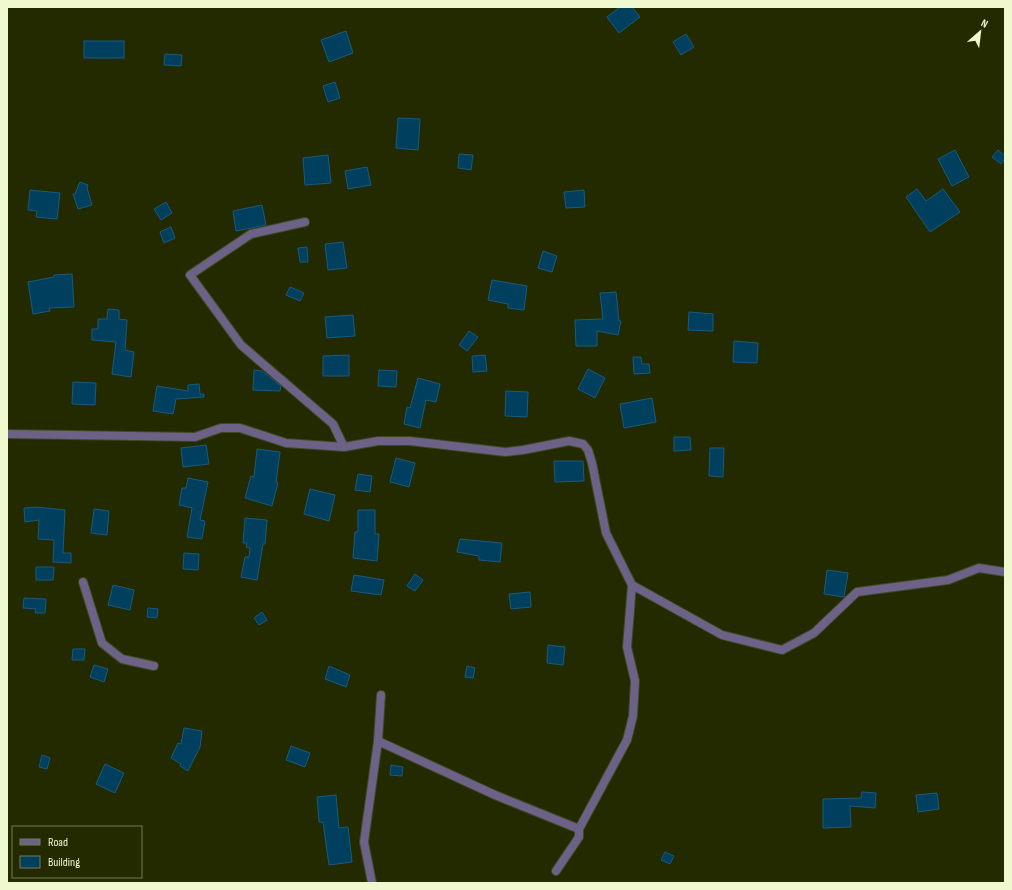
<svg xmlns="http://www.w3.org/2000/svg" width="1012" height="890" font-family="'Sofia Sans Condensed',sans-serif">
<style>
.building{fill:#003f5e;stroke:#195b7f}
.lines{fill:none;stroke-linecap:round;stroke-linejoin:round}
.minor-casing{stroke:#40471d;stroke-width:10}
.minor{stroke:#6c6186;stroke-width:8}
</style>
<rect width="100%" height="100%" fill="#242a00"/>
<g class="building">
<path d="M620,7H632L640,17L619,33L607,17Z"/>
<path d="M346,31L353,53L329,62L321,40Z"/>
<path d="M686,34L694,47L681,55L673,42Z"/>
<rect x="84" y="41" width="40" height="17"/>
<path d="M165,54L182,55L181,66L164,65Z"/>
<path d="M335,82L340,98L328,102L323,86Z"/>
<path d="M398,118L420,119L418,150L396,148Z"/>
<path d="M955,150L969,177L952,186L938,159Z"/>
<path d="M998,150L1005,156V159L1001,164L992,157Z"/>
<path d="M459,154L473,155L471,170L458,168Z"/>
<path d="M328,155L331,183L305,185L303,158Z"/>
<path d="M367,167L371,185L348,189L345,171Z"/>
<path d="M80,182L88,185L87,188L92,205L78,209L73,194H75Z"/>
<path d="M917,189L926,201L943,189L960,212L930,232L906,197Z"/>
<path d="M30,190L60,193L57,219L36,217L37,211L28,210Z"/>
<path d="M584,190L585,207L566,208L564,192Z"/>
<path d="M166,202L172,213L161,220L154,209Z"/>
<path d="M262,205L266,225L236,231L233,211Z"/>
<path d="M171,227L175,238L164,243L160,232Z"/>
<path d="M343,242L347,268L328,270L325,244Z"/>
<path d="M307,247L308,262H300L298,248Z"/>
<path d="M543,251L557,256L552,272L538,268Z"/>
<path d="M72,274L74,307L49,308L50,311L33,314L28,282L54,277V275Z"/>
<path d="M492,280L527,286L524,310L508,308V304L488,300Z"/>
<path d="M290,287L304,293L300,301L286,295Z"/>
<path d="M616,292L619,321H621L618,335L597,331V346H576L575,320L603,319L600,293Z"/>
<path d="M108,309L119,310V319L127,320L125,350L134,352L131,377L112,374L116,342L92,340V329H98V319H107Z"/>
<path d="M689,312L713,314V331L688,330Z"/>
<path d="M353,315L355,336L327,338L325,317Z"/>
<path d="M469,331L478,337L467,351L459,345Z"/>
<path d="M734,341L758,343L757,363L733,362Z"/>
<path d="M349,355V376H323V356Z"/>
<path d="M485,355L487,371L473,372L472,356Z"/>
<path d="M633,357H641L642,364H649L650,373L634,374Z"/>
<path d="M588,369L605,378L595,398L578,389Z"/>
<path d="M254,370L262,371L281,386L280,391L253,390Z"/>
<path d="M379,370L397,371L396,387L378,386Z"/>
<path d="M418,378L440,384L436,402L426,400L420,428L404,424L407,407L410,408Z"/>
<path d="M73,382L96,383L95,405L72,404Z"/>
<path d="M199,384L200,394H204V397L176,399L173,414L153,411L157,386L188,391V385Z"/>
<path d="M506,391L528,392L527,417L505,416Z"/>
<path d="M652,398L656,422L624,428L620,404Z"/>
<path d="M674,437H690L691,450L674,451Z"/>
<path d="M206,445L209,464L183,467L181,448Z"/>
<path d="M710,448H724L723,477L709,476Z"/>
<path d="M257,449L280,452L276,482L278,483L272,506L245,498L251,476L254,477Z"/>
<path d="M396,458L415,463L409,487L390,482Z"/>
<path d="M554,461H583L584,481L555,482Z"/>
<path d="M358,474L372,476L370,492L355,490Z"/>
<path d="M188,478L208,482L200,520L205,521L202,539L187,537L192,508L179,505L182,488H186Z"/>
<path d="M310,489L335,495L329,521L304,514Z"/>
<path d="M36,507L65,510L63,553H71V563L53,562L54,540L38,539L39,520L25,522L24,508Z"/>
<path d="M94,509L109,511L107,535L91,533Z"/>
<path d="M358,510H375V534H379L377,561L353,558L355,532H358Z"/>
<path d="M245,518L267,520L265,544H263L257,580L241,577L245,557H249L250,548L246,547L247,543H243Z"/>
<path d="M460,539L502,543L500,562L479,560V556L457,552Z"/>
<path d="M184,553L199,554L198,570L183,569Z"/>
<path d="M36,567H54L53,580H36Z"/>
<path d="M827,570L848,573L844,597L824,594Z"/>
<path d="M415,574L423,580L415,591L407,586Z"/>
<path d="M354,575L384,580L381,595L351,591Z"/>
<path d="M113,585L134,590L130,610L108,605Z"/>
<path d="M530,592L531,607L511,609L509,594Z"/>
<path d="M24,598L46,599L45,613H35L36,609L23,608Z"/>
<path d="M148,608L158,609L157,618L147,617Z"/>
<path d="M262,612L267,620L259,625L254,618Z"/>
<path d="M548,645L565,647L563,665L547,663Z"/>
<path d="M73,649H85L84,660H72Z"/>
<path d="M94,665L108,669L104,682L90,677Z"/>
<path d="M329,666L350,675L346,687L325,679Z"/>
<path d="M467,666L475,668L473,678L465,677Z"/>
<path d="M184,728L202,731L200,747L188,771L180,766L181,764L171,758L178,743L181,744Z"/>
<path d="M291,746L310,753L305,767L286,760Z"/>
<path d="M42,755L50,758L47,769L39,767Z"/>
<path d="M105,764L124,773L115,793L96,784Z"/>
<path d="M391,765L403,767L402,776L390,775Z"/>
<path d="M862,792L876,793L875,808L850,806L851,827L823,828V799L861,798Z"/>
<path d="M937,793L939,809L918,812L916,795Z"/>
<path d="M336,795L339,828L348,827L352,862L329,865L323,822H319L317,797Z"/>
<path d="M665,852L674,856L670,864L661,860Z"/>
</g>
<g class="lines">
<g class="minor-casing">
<g id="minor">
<path d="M305,222L251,234L190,275L241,345L333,424L344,447"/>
<path d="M7,434L195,437L221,428H240L286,443L344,447L378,441H410L505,452L523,450L569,441L583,444L588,450L592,463L606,533L632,585L627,647L635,681L633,716L627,740L579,829V837L556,871"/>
<path d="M83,582L102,643L122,659L154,666"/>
<path d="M632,585L722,635L782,650L814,633L857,592L948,580L979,568L1005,572"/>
<path d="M378,741L495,795L579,829"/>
<path d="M372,883L364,842L378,741L381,695"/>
</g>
</g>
<use href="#minor" class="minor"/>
</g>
<rect width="1012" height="890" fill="none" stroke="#eff8cf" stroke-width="16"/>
<rect x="12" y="826" width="130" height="52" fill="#242a00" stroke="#757c53"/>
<rect x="20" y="839" width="20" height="6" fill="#6c6186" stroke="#757c53"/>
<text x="48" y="846" font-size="12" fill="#eff8cf">Road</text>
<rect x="20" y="856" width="20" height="12" fill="#003f5e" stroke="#757c53"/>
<text x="48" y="866" font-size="12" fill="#eff8cf">Building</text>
<g transform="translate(980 32) rotate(28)" stroke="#242a00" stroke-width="3" paint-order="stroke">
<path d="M0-3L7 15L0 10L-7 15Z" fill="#eff8cf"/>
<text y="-6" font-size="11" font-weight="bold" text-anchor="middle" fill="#eff8cf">N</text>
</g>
</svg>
